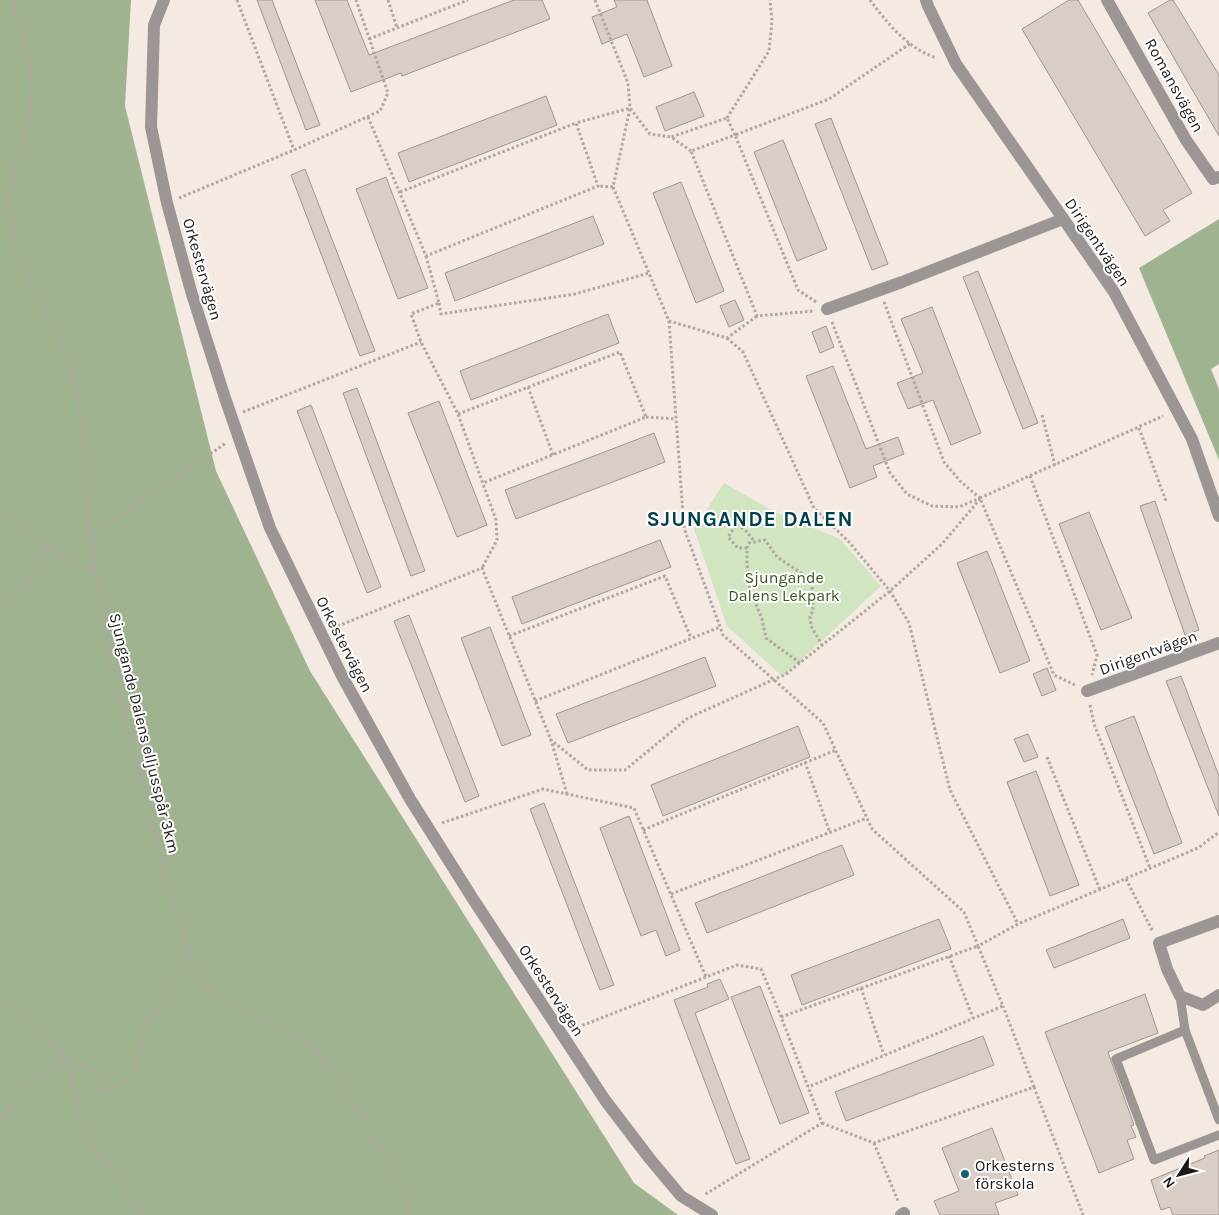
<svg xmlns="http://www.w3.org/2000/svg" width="1219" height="1215" font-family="Karla,sans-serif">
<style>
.green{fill:#d1e5c0}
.forest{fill:#a0b390}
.building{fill:#d8cec6;stroke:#9f968e}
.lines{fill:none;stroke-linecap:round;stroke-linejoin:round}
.path{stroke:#aea69f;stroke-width:3;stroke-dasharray:2.5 2.5;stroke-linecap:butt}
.service{stroke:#9b9594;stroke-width:9}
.minor{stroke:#9b9594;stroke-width:12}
.poi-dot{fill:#17606f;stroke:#fff;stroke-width:2}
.labels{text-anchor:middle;stroke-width:4;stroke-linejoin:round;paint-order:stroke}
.street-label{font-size:16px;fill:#1d1916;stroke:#fff}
.park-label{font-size:16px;fill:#3d5521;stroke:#fff}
.poi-label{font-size:16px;fill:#1d1916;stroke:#fff;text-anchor:start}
.district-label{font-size:21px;font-weight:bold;letter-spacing:1px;fill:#01404c;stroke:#fff}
</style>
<rect width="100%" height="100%" fill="#f4eae1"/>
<path class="green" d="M724,483L773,511L840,539L881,586L783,677L727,626L694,529Z"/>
<g class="forest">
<path d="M0,0H131L125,106L216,471L310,671L634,1183L678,1215H0Z"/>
<path d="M1219,219V364L1211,369L1219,389V460L1139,268Z"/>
</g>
<g class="building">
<path d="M257,0H272L320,125L306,130Z"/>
<path d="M315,0H347L369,55L514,0H542L550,19L402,76L401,73L351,92Z"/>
<path d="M614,0H647L672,66L644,77L627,34L602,44L592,17L617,7Z"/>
<path d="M1069,0H1078L1192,193L1163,210L1170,221L1145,236L1022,29Z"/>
<path d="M1170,0H1173L1219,75V136L1148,13Z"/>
<path d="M694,92L704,116L665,131L656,107Z"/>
<path d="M546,96L557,125L409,182L398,153Z"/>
<path d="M831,118L888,264L872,270L815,124Z"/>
<path d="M783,140L827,249L797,261L754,152Z"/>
<path d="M305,169L375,351L360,356L291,175Z"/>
<path d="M386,177L428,288L398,299L356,189Z"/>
<path d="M681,182L724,291L696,303L653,193Z"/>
<path d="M593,216L604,244L455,301L445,273Z"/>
<path d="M978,271L1038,423L1023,429L963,277Z"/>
<path d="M735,300L744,320L729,327L720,306Z"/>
<path d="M932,307L981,433L951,445L933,400L908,409L897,383L923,373L901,319Z"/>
<path d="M608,314L619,343L471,400L460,371Z"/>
<path d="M826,326L834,347L820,353L812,332Z"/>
<path d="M833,366L866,449L898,437L904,454L873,466L877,477L850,488L806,376Z"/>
<path d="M357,388L425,571L411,576L343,393Z"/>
<path d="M439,401L487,525L457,537L408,413Z"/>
<path d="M311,405L381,587L367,593L297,411Z"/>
<path d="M654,433L665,462L516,519L505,490Z"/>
<path d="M1155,501L1199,630L1185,635L1140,506Z"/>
<path d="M1089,512L1132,618L1101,630L1059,524Z"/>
<path d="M660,540L671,567L522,624L512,597Z"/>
<path d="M987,551L1030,661L1000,673L957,563Z"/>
<path d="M409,615L479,796L465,802L394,621Z"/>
<path d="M490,627L531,735L502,746L461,638Z"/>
<path d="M705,657L716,686L568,743L556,714Z"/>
<path d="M1047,668L1056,690L1042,696L1033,674Z"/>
<path d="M1181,676L1219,776V816L1166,681Z"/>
<path d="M1134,716L1182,843L1154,854L1105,727Z"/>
<path d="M798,726L810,757L663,816L651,785Z"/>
<path d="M1028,734L1038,757L1024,762L1014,739Z"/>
<path d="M1036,771L1079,885L1050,896L1007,782Z"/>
<path d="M544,803L614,985L600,990L530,809Z"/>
<path d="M629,816L680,950L666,956L656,930L641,936L600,828Z"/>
<path d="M842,845L854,875L707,933L695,903Z"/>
<path d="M939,919L951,949L802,1005L791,975Z"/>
<path d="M1123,919L1130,938L1054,968L1046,950Z"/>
<path d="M720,979L729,999L695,1013L750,1159L736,1164L674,1000L708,987L707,984Z"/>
<path d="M760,986L809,1113L780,1124L731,997Z"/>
<path d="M1145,994L1158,1033L1108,1052L1134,1125L1131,1126L1136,1137L1127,1140L1134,1159L1099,1173L1045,1032Z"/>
<path d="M983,1036L994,1065L846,1121L835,1092Z"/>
<path d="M992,1128L1018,1195L995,1203L999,1215H940L934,1201L959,1191L942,1148Z"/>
<path d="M1219,1150V1215H1173L1170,1207L1161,1210L1151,1180L1205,1158L1204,1156Z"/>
</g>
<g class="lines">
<g class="path">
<path d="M13,0C20,35 35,69 31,106C28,124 21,140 16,157C11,177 9,197 11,217C14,263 40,301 60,341C67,355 71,371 75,386C83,417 82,448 84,480C86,511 90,543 95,573C107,655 130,736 151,816C159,848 168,881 178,913C182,928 185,944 191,958C214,1012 270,1016 312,1049C319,1054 324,1062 330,1069C363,1110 390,1167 412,1215"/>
<path d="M237,0L294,150"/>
<path d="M388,0L397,28"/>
<path d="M595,0L628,83L630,108L650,134L671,137"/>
<path d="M870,0C887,23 908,49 937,58"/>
<path d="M369,39L468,0"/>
<path d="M368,117L426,256L598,186L576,123L630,108L613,187L598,186"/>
<path d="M727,118L769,51L772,21L770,0"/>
<path d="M691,151L671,137L727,118L735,135L691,151L757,316L813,311"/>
<path d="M613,187L669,321L727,338L757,316"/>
<path d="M400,192L576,123"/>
<path d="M179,198L294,150L380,111L388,93L356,0"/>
<path d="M426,256L439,303L411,314L421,342L458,414L496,520L497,540L482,568"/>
<path d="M816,302L798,290L735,135L829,99L911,43"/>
<path d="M884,302L944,462L961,482L980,498"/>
<path d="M439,303L441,314L575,294L649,273"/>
<path d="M669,321L684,528L723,635L823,723L872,829L964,912L978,946L1018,924L1198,848L1219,832"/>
<path d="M832,322L890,473L907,494L932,506L959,507L980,498"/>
<path d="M727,338L743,352L814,508L848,541L890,591L909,623L950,790L1018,924"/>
<path d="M528,387L553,455"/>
<path d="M243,412L421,342"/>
<path d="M458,414L620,352L646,417L483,483"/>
<path d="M1042,415L1055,465"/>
<path d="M646,417L676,419"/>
<path d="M1139,428L1166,501"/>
<path d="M1030,476L1097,655L1092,675"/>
<path d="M0,511L48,547L94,573"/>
<path d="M91,536L226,443"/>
<path d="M747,548H738L728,537L737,524L746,531L755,542"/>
<path d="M0,612L31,580L36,561L48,547"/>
<path d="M333,628L482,568L551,740"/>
<path d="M509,636L665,576L691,638"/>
<path d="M800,663L766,638L762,619L750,590L747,564V548L749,543L765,540L777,557L801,573L812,584L813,610L810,617L811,626L822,645"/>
<path d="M1075,685L1054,675L980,498L1163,416"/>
<path d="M535,701L720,627"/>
<path d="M1090,705L1094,724L1150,868"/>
<path d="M1047,757L1100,890"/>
<path d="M805,762L830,833"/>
<path d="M567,794L551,740L588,770H625L688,718L786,674L890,591L942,544L980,499"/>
<path d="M442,823L543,789L634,808L706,977"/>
<path d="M643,830L836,750"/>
<path d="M1126,879L1153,932"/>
<path d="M671,894L867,818"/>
<path d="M949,956L973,1018"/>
<path d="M861,988L884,1055"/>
<path d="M0,999L67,1059L84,1132L144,1215"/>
<path d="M781,1017L978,946L1003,1006L808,1087"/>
<path d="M573,1029L737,965L761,969L778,1009L822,1123L704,1195"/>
<path d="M1034,1087L1083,1215"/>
<path d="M822,1123L874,1143L1034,1087L1003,1006"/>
<path d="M0,1129L23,1085L67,1059L94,1070L101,1090L114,1088L130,1076L140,1053L144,1030L180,968L187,945"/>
<path d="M874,1143L898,1201"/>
</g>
<g class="service">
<path d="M1180,996L1185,1030L1219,1120"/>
<path d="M1185,1030L1116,1059L1154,1160L1219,1135"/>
</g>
<g class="minor">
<path d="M164,0L154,25L151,127L167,203L191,291L225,398L270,528L342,676L410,799L473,899L605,1100L650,1159L681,1196L712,1215"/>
<path d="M926,0L928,6L956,64L1114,292L1192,439L1219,516"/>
<path d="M1107,0L1186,140L1213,179L1219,177"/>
<path d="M827,309L902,282L1063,219"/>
<path d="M1087,691L1219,643"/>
<path d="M1219,921L1159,943L1167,969L1180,996L1203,1005L1219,995"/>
<path d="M901,1215L904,1213"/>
</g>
</g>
<circle class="poi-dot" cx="965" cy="1174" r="5"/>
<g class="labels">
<g class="street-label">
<text transform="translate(1175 85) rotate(61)" y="6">Romansvägen</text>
<text transform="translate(1098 242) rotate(56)" y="6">Dirigentvägen</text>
<text transform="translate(203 269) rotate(74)" y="6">Orkestervägen</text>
<text transform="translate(345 644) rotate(63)" y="6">Orkestervägen</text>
<text transform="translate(1148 652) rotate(-20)" y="6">Dirigentvägen</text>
<text transform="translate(145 733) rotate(76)" y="6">Sjungande Dalens elljusspår 3km</text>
<text transform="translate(552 990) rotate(57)" y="6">Orkestervägen</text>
</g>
<g class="park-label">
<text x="784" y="583">Sjungande<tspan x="784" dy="18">Dalens Lekpark</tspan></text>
</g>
<g class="poi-label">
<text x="975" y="1171">Orkesterns<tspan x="975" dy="18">förskola</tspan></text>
</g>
<g class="district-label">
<text x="750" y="526">SJUNGANDE DALEN</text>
</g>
</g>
<g transform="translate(1179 1175) rotate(234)" stroke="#ffffff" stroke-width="4" paint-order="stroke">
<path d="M0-4L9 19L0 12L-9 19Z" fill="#1d1916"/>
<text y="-8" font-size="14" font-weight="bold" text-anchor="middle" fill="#1d1916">N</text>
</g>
</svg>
